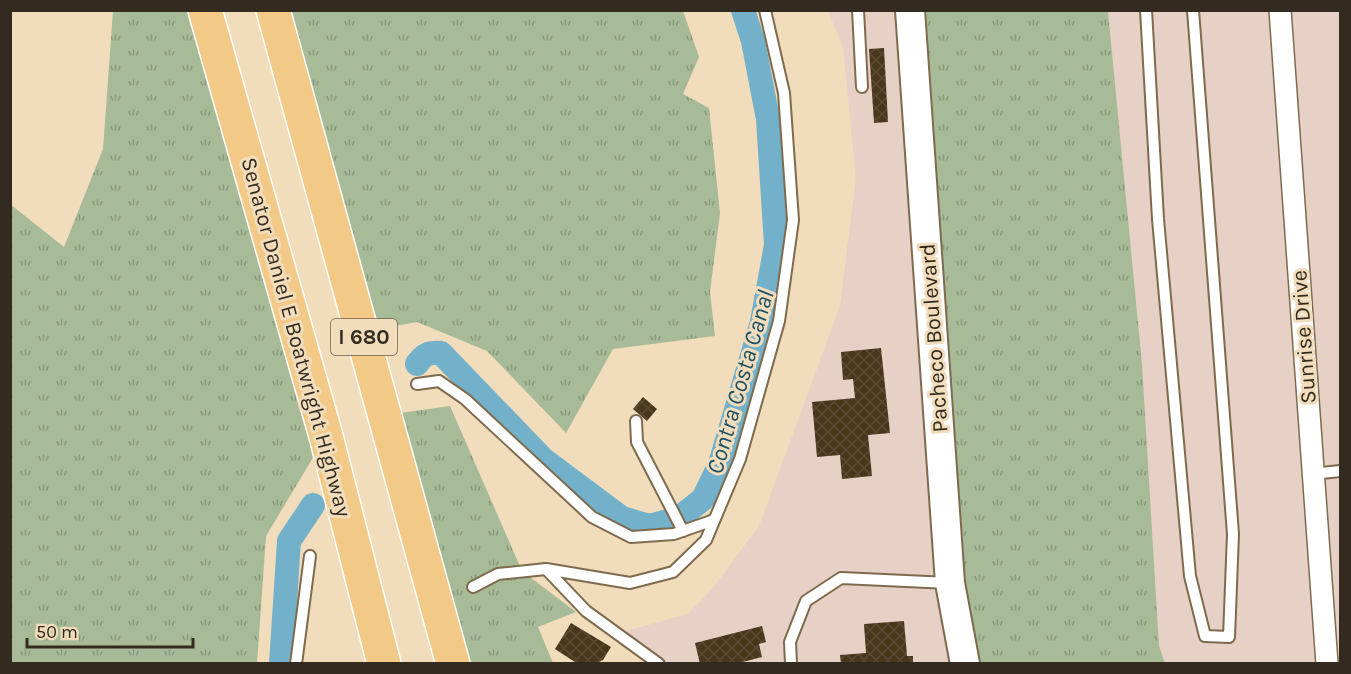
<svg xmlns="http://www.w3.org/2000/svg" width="1351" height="674" font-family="Karla,sans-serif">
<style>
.commercial{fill:#e7d0c5}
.grass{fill:url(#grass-tufts)}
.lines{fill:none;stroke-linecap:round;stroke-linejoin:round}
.canal{stroke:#72b1c9;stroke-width:24}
.building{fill:url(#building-cross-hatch)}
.lane-casing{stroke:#7e6b4e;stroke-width:14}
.street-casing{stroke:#7e6b4e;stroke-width:24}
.secondary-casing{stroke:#7e6b4e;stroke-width:32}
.highway-casing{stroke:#fff;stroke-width:36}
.lane{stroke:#fff;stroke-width:10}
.street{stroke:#fff;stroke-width:21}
.secondary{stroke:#fff;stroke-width:28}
.highway{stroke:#f2c987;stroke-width:33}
.labels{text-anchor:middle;stroke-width:6;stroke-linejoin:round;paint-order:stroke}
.shield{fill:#f1dcbc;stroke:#6c604e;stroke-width:1.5}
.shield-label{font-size:21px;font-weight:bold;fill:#332b1f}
.street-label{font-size:22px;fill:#332b1f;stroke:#f1dcbc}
.water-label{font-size:24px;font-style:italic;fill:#1d5163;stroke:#f1dcbc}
</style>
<defs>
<pattern id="grass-tufts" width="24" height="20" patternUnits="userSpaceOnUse" patternTransform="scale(1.5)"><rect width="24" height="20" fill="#a8bb98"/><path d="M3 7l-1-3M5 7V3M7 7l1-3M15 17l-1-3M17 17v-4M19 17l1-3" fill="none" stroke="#89987b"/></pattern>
<pattern id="building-cross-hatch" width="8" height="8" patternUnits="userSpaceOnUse" patternTransform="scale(1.5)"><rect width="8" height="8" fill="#49371c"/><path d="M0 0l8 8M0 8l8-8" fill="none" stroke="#5b4b34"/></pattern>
</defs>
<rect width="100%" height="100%" fill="#f1dcbc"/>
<g class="commercial">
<path d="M828,11H910L965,663H650L612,635L688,614L713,588L759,526L840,306L856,178L843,47Z"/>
<path d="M1108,11H1340V663H1165L1159,647L1142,364Z"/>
</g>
<g class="grass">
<path d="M113,11H205L326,436L266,536L257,663H11L10,204L64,247L103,149Z"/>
<path d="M273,11H683L699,57L683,94L709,108L720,213L710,292L715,336L613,349L566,433L487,351L417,322L362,332Z"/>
<path d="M910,11H1108L1142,364L1159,646L1165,663H965Z"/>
<path d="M450,406L522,571L576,612L538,627L553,663H453L386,415Z"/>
</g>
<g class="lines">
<g class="canal">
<path d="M417,364C424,354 429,352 441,353L543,459L622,518L649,526L679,518L703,499L720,464L762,322L776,245L768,119L753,41L743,10"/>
<path d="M281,664L289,541L313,505"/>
</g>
</g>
<g class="building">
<path d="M884,48L888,122L874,123L869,49Z"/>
<path d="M881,348L890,433L868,435L872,476L842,479L840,455L817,457L812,402L855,398L853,379L843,380L841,352Z"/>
<path d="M643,397L657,409L647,421L633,409Z"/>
<path d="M904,621L907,656H913V664H841L840,655L866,653L864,624Z"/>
<path d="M571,623L611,647L603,660L595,664H578L555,649Z"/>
<path d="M762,626L766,642L759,644L762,657L735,664H700L695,643Z"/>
</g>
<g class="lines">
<g class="lane-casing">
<g id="lane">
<path d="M858,10L862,87"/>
<path d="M1146,10L1158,219L1190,576L1205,636L1229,637L1233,534L1193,10"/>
<path d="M417,384L439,381L465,399L592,517L631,537L674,534L714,520"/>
<path d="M636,421L637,442L683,531"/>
<path d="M1312,474L1340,471"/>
<path d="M473,587L498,574L546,569"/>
<path d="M296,664L310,556"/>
<path d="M659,664L586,611L546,569L630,583L673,572L706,540L740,459L779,321L793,220L784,93L765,10"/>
<path d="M791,664L790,642L806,601L841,578L949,583"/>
</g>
</g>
<g class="street-casing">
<path id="street" d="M1280,10L1327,664"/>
</g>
<g class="secondary-casing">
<path id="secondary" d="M910,10L950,583L965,664"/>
</g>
<g class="highway-casing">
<g id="highway">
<path d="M205,10L326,436L384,664"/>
<path d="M273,10L453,664"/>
</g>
</g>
<use href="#lane" class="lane"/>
<use href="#street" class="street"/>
<use href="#secondary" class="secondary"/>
<use href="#highway" class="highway"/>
</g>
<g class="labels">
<rect class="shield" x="331" y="319" width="66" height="36" rx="4.5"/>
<g class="shield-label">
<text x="364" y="344">I 680</text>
</g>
<g class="street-label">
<text transform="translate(297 337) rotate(75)" y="8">Senator Daniel E Boatwright Highway</text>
<text transform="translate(1303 337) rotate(-94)" y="8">Sunrise Drive</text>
<text transform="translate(933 338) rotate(-94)" y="8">Pacheco Boulevard</text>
</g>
<g class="water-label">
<text transform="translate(740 382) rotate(-74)" y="8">Contra Costa Canal</text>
</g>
</g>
<rect width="1351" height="674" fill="none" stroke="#332b1f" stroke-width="24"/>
<path d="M27 638v9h166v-9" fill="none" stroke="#332b1f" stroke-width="3"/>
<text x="36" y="638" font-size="18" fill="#332b1f" stroke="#f1dcbc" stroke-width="4.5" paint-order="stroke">50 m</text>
</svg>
